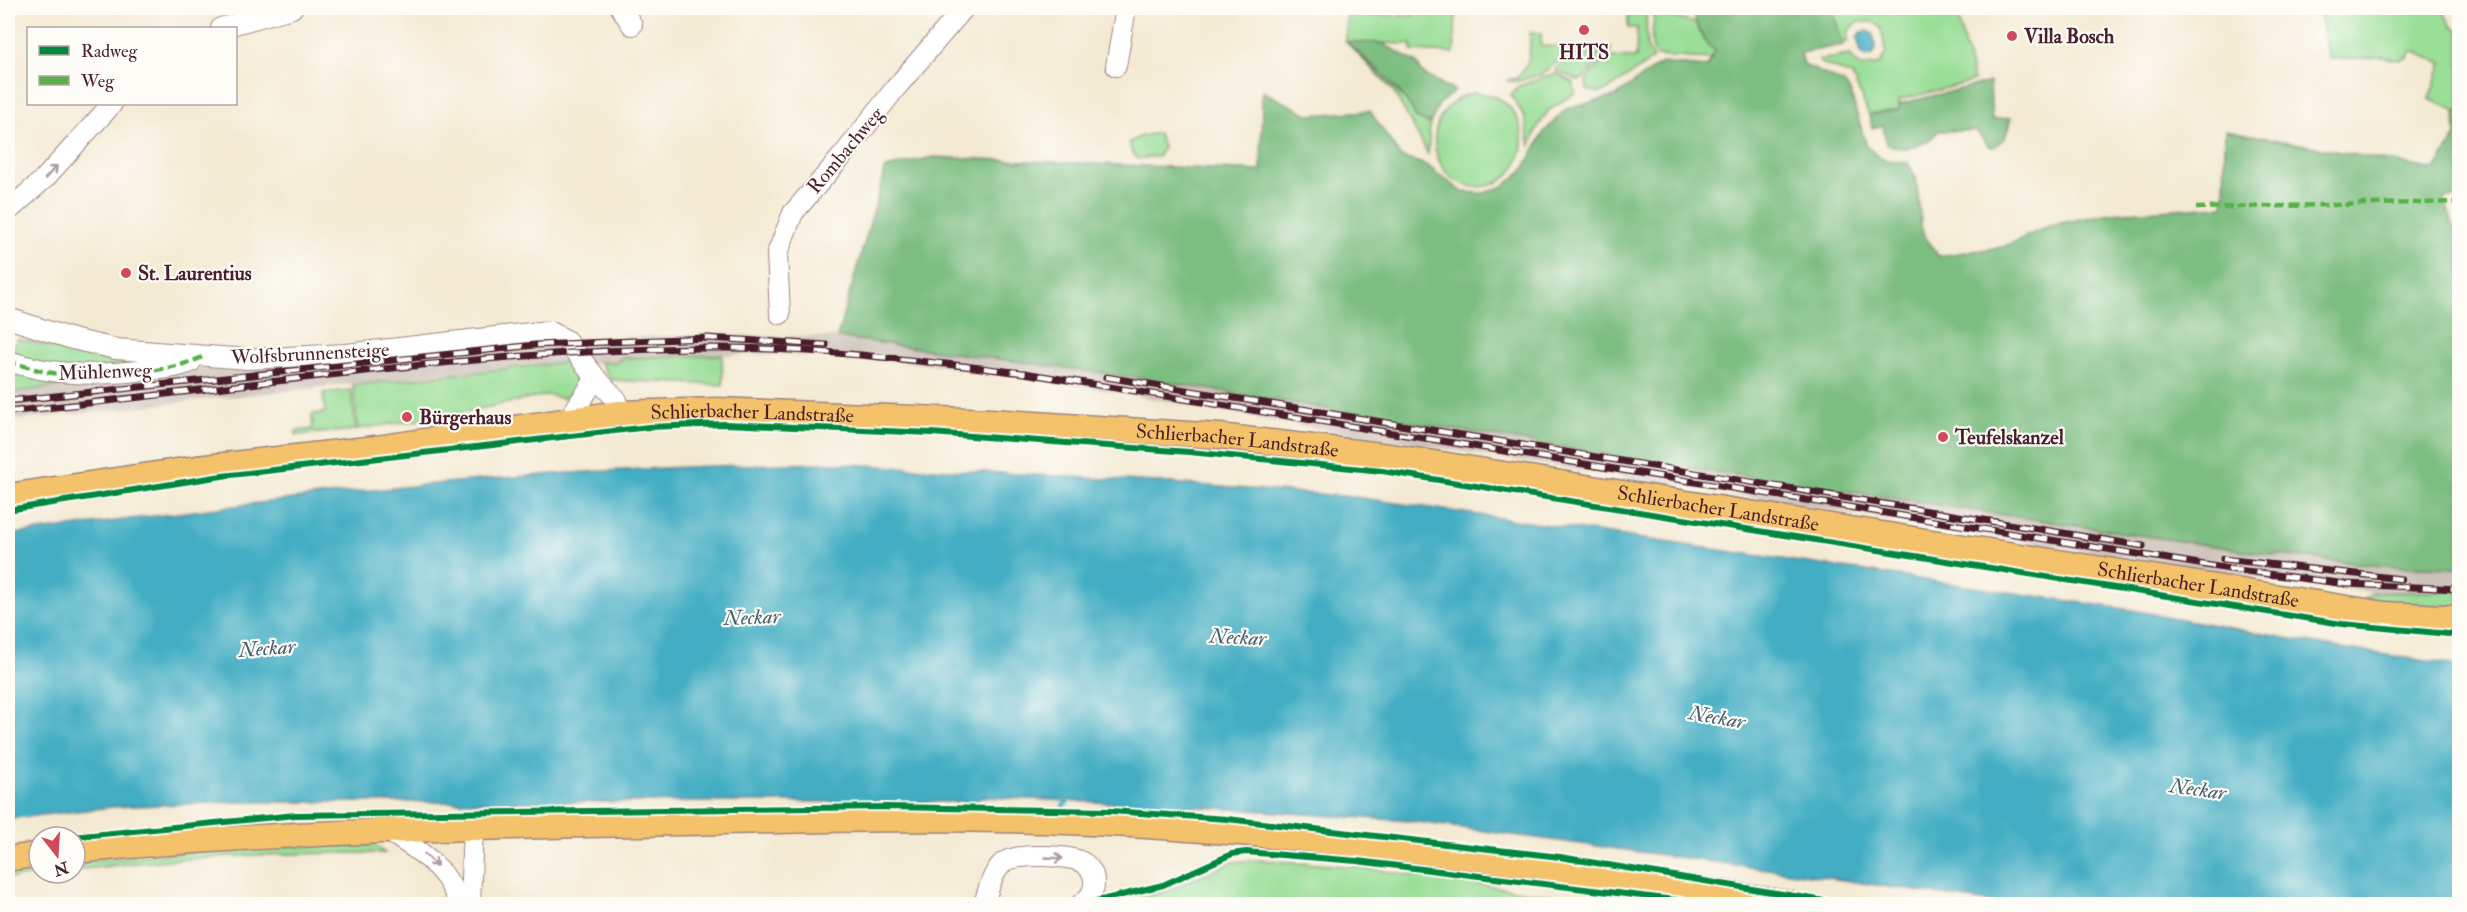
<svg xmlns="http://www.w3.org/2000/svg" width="2467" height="912" font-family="'IM FELL Double Pica',serif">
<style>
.industrial{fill:#cdc2b9}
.green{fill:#9ade97;stroke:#727e61;stroke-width:1.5}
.forest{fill:#7bbd80;stroke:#626e56;stroke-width:1.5}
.water{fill:#43adc3;stroke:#466677;stroke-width:1.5}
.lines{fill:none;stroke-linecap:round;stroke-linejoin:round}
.stream{stroke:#43adc3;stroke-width:5}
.minor-casing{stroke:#9f847f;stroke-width:22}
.major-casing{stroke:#9f847f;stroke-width:27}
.minor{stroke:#fff;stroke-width:20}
.major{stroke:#f3c26a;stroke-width:24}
.rail-casing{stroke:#4a1f2b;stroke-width:7}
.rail{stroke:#fdfcf7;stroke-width:4.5;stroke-dasharray:14;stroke-linecap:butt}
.quiet{stroke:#57b146;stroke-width:4.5;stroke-dasharray:9 4.5;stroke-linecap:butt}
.cycleway-casing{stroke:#fdfcf7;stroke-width:10}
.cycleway{stroke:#00873e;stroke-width:6}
.oneway{stroke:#ae9aa0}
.poi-dot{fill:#d1495b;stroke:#fdfcf7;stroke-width:2}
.labels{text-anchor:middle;stroke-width:4.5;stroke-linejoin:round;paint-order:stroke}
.poi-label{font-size:20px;font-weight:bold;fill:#4a1f2b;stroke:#fdfcf7;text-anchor:start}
.street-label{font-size:20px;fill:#4a1f2b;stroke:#fdfcf7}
.water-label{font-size:21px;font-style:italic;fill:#475f6f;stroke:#fdfcf7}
</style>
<rect width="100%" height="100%" fill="#fdfcf7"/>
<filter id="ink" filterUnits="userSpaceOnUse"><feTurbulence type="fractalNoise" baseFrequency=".0167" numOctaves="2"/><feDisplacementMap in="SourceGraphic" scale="12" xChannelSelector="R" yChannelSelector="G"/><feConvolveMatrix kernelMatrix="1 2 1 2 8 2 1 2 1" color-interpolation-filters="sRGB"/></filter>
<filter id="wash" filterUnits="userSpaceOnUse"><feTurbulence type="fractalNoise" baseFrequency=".008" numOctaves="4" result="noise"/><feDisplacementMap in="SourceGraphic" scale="24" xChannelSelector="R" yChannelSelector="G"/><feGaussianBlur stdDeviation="1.35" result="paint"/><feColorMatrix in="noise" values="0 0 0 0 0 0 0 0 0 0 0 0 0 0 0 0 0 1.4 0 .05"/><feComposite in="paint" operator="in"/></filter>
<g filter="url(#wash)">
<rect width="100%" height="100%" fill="#f4ead3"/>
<path class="industrial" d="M707,335L837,337L1060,366L1369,414L1663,464L2261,553L2381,566L2459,568V595L2373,593L2293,584L1303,426L1038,378L898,361L776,354L622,358L616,363L534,364L8,421V393L191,368L291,364L572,339Z"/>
<g class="green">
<path d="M1628,8H1646L1647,46L1653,59L1606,91L1599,93L1587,90L1586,79L1607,57L1636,58L1637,28H1628Z"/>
<path d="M1653,8H1676L1667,16L1696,23L1704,41L1715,51L1712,59L1656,56C1645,36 1658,25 1653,8Z"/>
<path d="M1832,8H1955L1974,81L1899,100L1900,110L1869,115L1852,75L1821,63L1819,60L1850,55L1853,61L1862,67L1880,64L1886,52L1881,28L1874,22H1858L1848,31L1847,42L1842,43Z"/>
<path d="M2319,8H2441L2452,26L2459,30V112L2429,99L2442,63L2412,51L2408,57L2399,60L2383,57L2329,59Z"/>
<path d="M1413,11L1456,12L1454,53L1411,51V44L1347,42L1411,105L1416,118L1430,124L1428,154L1394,92L1346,42L1347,14L1412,16Z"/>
<path d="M1530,33H1541V46L1611,48L1610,53H1568L1542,74L1518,81H1506C1531,76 1530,53 1530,33Z"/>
<path d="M1572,56H1604L1580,81L1555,70L1563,60Z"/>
<path d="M1555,73L1574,83L1575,93L1549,110L1537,128L1530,147L1525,118L1511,94L1519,86Z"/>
<path d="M1472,93C1538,92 1538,185 1478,187C1467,187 1453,181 1446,172C1423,143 1437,102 1472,93Z"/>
<path d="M1158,133L1163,147L1159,156L1137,159L1131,151L1130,142L1141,136Z"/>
<path d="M17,339L111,360L191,368L8,393V363Z"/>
<path d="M722,355L723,385L611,380L600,362L616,363L622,358Z"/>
<path d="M569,362L573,368L576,388L563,399L549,395L537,397L451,415L358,429L353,385Z"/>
<path d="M351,390L356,430L296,435V431L313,429L312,414L325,413L323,393Z"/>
<path d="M2459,591V607L2363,600L2373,593Z"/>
<path d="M375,845L385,853C281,852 178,857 75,870V861L271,846Z"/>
<path d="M1262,860L1357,867L1612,904H1119L1170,890L1232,862Z"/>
<path d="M39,866V873H48L8,879V871Z"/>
</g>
<g class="forest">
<path d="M1691,8H1832L1843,45L1801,53L1804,65L1844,83L1850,91L1867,147L1882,159L1908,163L1916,178L1922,231L1938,256L2003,247L2051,225L2111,213L2224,206L2225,130L2435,170L2456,136L2455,111L2459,112V197L2444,198L2460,245L2459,568L2381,566L2261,553L1663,464L1153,380L837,337L886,168L933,157L1261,171L1262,91L1310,115L1370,111L1401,157L1426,165L1463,192L1484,193L1504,186L1524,169L1544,132L1566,109L1616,96L1661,63L1707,67L1715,51L1704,41Z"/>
<path d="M1346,42L1382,43L1417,63L1423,74L1455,91L1439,104L1430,124L1416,118C1406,91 1368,61 1346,42Z"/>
<path d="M1990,82L1992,120L2011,118L2005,138L1994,147L1989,146L1976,131H1939C1925,146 1906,153 1886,144L1883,126L1872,128L1869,115L1899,110V104Z"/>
</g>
<g class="water">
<path d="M1867,31L1873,34L1876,50L1873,55L1866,57L1861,53L1857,38L1861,32Z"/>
<path d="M829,463L1157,482L1355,497L2132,610L2335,647L2459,666V904H2002L1796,873L1410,821L1202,807L982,797L974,802H230L112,807L8,819V535C172,514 337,491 503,478C611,469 720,465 829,463Z"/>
</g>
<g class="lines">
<path class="stream" d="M1063,806L1068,801"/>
</g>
</g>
<g filter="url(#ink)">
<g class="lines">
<g class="minor-casing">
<g id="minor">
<path d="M621,8L632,25"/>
<path d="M221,28L292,8"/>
<path d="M1116,66L1126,8"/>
<path d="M8,211L45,178L112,104"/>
<path d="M780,314L777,254L793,213L844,154L894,90L964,8"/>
<path d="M8,318L72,339L116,349L248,359L346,354L549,331L566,340L596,378L617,400L619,413"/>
<path d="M8,361C54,376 97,376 146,370C161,369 177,368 191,362"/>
<path d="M568,420L596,378"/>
<path d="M386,830C419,850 447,867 459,904"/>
<path d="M470,904L473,828"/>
<path d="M984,904C988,891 992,872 1004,862C1016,853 1069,855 1082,862C1089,866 1094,874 1094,881C1095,892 1089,899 1081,904"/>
</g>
</g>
<g class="major-casing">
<g id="major">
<path id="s1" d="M8,496L197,468L376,448L619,413L718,410L991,421L1219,436L1390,456L2385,614L2460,618"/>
<path d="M75,851C262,833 449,828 637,824C802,820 966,815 1131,825C1352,839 1574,868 1793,904"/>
<path d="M8,859L39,854"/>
</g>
</g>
<use href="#minor" class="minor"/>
<use href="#major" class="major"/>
<g class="rail-casing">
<g id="rail">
<path d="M1106,377L2143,546"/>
<path d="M8,401L535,345L707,338L826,345"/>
<path d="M8,412C240,388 473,350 707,348C813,347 919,361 1024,373L2230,569L2346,584L2460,589"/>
<path d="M2223,559L2401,579"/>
</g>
</g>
<use href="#rail" class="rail"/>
<g class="quiet">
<path d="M2196,208L2460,202"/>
<path d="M8,361C20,365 34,369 47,372C84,380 169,374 202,357"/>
</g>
<g class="cycleway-casing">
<g id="cycleway">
<path d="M8,510L222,476L649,427L725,424L931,433L1189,452L1382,471L2342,624L2460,635"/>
<path d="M72,837L296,815L887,807L1111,811L1227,819L1560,857L1843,904"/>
<path d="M1085,904L1163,885L1232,854L1246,852L1357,861L1707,904"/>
</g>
</g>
<use href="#cycleway" class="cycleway"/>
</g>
<defs><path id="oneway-shaft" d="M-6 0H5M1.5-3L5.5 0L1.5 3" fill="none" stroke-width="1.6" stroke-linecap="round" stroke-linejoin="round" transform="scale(1.5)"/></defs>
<g class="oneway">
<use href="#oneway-shaft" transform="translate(51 172) rotate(-48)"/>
<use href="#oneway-shaft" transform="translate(1054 858) rotate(3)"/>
<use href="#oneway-shaft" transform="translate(431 860) rotate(44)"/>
</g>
</g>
<g class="poi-dot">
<circle cx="1584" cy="30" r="6"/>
<circle cx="2012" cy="36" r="6"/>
<circle cx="126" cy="273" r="6"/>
<circle cx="407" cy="417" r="6"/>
<circle cx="1943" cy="437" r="6"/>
</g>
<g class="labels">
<g class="poi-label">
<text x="2024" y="43">Villa Bosch</text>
<text x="1584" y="59" text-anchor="middle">HITS</text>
<text x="138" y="280">St. Laurentius</text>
<text x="419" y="424">Bürgerhaus</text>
<text x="1955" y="444">Teufelskanzel</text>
</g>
<g class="street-label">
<text transform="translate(845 150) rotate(-50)" y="7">Rombachweg</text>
<text transform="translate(310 353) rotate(-3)" y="7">Wolfsbrunnensteige</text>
<text transform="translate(105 371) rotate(-2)" y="7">Mühlenweg</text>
<text dy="7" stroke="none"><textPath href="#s1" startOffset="750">Schlierbacher Landstraße</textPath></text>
<text dy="7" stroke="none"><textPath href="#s1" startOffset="1236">Schlierbacher Landstraße</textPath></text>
<text dy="7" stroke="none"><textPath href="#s1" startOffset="1722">Schlierbacher Landstraße</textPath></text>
<text dy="7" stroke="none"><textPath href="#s1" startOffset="2208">Schlierbacher Landstraße</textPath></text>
</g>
<g class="water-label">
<text transform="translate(752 617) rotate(-2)" y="7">Neckar</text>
<text transform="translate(1238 637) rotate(3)" y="7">Neckar</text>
<text transform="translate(267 648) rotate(-4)" y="7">Neckar</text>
<text transform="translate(1717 717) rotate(10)" y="7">Neckar</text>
<text transform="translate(2198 789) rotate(8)" y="7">Neckar</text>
</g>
</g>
<rect width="2467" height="912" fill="none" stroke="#fdfcf7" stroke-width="30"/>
<rect x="27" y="27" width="210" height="78" fill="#fdfcf7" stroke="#b5a4a5" stroke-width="1.5"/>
<rect x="39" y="46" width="30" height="9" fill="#00873e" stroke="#b5a4a5" stroke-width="1.5"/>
<text x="81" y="57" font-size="18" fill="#4a1f2b">Radweg</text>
<rect x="39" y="76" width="30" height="9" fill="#57b146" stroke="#b5a4a5" stroke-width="1.5"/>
<text x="81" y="87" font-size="18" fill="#4a1f2b">Weg</text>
<g transform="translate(57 855) rotate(163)"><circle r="28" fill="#fdfcf7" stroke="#b5a4a5" stroke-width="1.5"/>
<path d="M0-4.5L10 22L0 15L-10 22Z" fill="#d1495b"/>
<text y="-9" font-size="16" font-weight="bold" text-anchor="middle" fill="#4a1f2b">N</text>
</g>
</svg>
